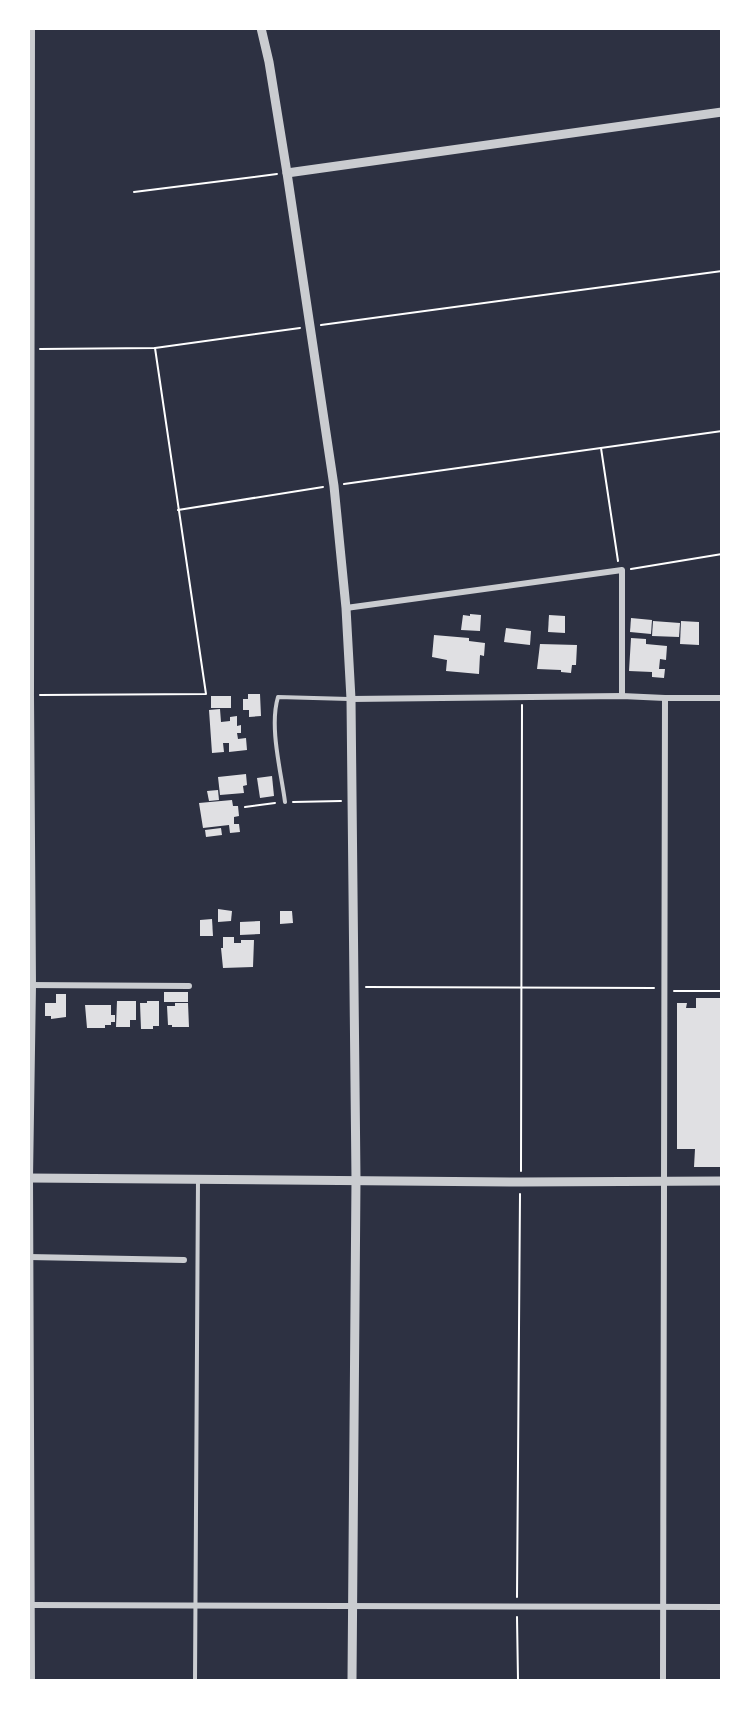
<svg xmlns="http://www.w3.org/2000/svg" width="750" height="1709" font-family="Overpass,sans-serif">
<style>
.building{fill:#e0e0e3}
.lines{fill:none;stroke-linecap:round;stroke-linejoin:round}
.path{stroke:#fff;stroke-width:2}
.service{stroke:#caccd0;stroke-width:4}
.minor{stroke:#caccd0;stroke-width:6}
.tertiary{stroke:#caccd0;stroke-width:9}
</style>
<rect width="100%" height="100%" fill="#2d3142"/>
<g class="building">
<path d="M470,614L481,615L480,631L461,630L463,615L470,616Z"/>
<path d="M549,615L565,616V633L548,632Z"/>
<path d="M631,618L652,620L651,634L630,632Z"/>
<path d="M653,621L680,623L679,637L652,636Z"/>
<path d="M681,621L699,622V645L680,644Z"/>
<path d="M506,628L531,631L530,645L504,642Z"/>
<path d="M434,635L469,638V641L485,643L484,656L480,655L479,674L446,671L447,660L432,657Z"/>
<path d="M631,638L646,639V644L667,646L666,660L660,659L659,669H665L664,678L652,677V672L629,671Z"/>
<path d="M540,644L577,645L576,665H572L571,673L561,672V670L537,669Z"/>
<path d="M248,694H260L261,716L249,717V710H243V699H248Z"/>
<rect x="211" y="696" width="20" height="12"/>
<path d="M220,709L221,722L230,721V717L237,716V726L241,725V733H237L238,739L246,738L247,750L229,752V743H223L224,752L212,753L209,710Z"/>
<path d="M246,774L247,785L243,786L244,793L220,795L218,777Z"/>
<path d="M272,776L274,796L260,798L257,778Z"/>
<path d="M218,790L219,800L209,801L207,791Z"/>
<path d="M232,800L233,806H238L239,816L234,817V824H239L240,832L230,833L229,825L203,828L199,803Z"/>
<path d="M221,828L222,835L206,837L205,830Z"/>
<path d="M218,909L232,911L231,921L218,922Z"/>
<path d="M280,911H292L293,923L280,924Z"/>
<path d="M212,919L213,936H200V920Z"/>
<path d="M260,921V934L240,935V922Z"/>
<path d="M223,937H234V943H241V940H254L253,967L223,968L221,948H223Z"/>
<rect x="164" y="992" width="24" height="10"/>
<path d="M56,994H66V1017L51,1019V1016H45V1003H56Z"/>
<path d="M696,998H722V1167H694L695,1149H677V1003H687L686,1008H696Z"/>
<path d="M117,1001H136V1020H130V1027H116Z"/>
<path d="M147,1001H159V1026H153V1029H141L140,1003H147Z"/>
<path d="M175,1003H188L189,1027H172V1025H168L167,1006H175Z"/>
<path d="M85,1005H111V1015H115V1022H111V1025H105V1028H87Z"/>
</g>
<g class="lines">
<g class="path">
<path d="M134,192L277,174"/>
<path d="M321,325L722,271"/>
<path d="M40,349L155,348L300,328"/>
<path d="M601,448L618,561"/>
<path d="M344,484L722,431"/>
<path d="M178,510L323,487"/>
<path d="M631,569L722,554"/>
<path d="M40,695L206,694L155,348"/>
<path d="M293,802L341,801"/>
<path d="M245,807L275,803"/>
<path d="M366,987L654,988"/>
<path d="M674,991H722"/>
<path d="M521,1171L522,705"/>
<path d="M517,1597L520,1194"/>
<path d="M517,1617L518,1680"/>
</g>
<g class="service">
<path d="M285,802C281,771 269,727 278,697L349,699"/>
<path d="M195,1680L198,1180"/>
</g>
<g class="minor">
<path d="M346,608L622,570V696"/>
<path d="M351,699L622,696L665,698H722"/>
<path d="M28,985L189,986"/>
<path d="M29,1257L184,1260"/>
<path d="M32,1605L722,1607"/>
<path d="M32,1680L30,1178L33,985L31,696L32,28"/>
<path d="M663,1680L665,698"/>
</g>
<g class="tertiary">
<path d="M261,28L269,62L287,173L334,486L346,608L351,699L356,1179L352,1680"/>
<path d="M287,173L722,112"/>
<path d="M28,1178L521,1182L722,1181"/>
</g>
</g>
<rect width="750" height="1709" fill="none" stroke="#ffffff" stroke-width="60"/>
</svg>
